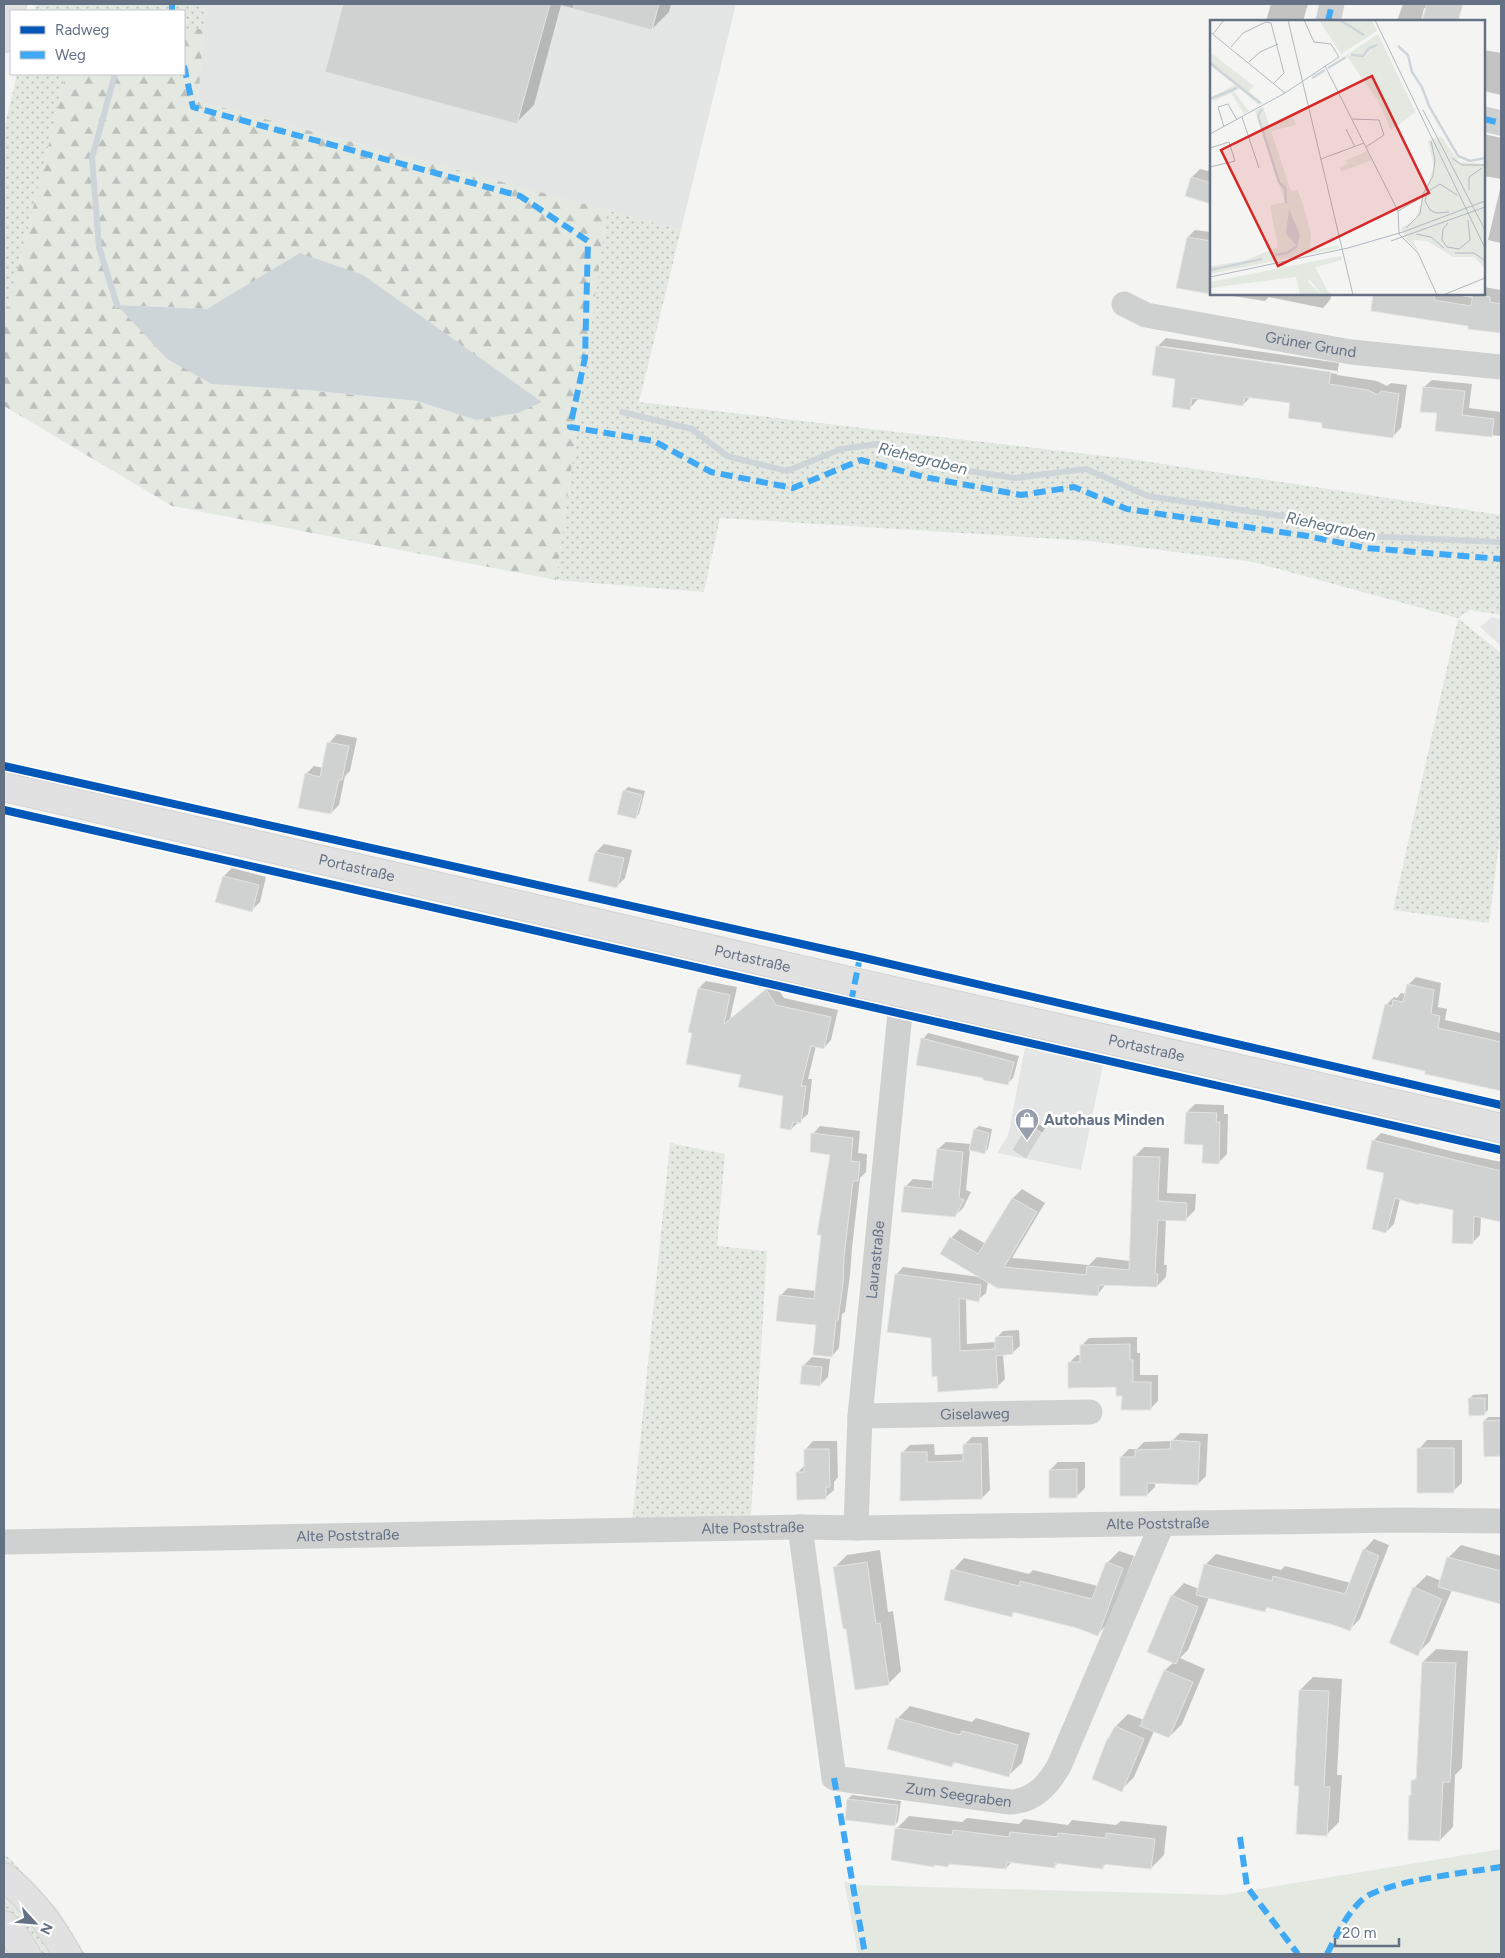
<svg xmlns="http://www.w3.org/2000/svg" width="1505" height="1958" font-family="Figtree,sans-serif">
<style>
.built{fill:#e4e6e5}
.grass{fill:url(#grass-dots)}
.forest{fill:url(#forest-firs);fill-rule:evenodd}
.park{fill:#e3e8e1}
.water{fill:#ced5d9}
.shadow{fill:#0003;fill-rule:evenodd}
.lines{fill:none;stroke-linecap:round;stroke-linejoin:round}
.stream{stroke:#ced5d9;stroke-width:6}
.building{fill:#d0d1d1;stroke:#e4e4e3}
.secondary-casing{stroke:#d0d2d2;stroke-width:30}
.trunk-casing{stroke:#d1d2d2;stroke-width:30}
.minor{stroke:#cfd0d0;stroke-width:25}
.secondary{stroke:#e1e1e2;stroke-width:28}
.trunk{stroke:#e1e1e2;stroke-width:28}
.quiet{stroke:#3fa9f5;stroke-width:6;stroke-dasharray:12 6;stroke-linecap:butt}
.cycleway-casing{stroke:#fff;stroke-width:11}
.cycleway{stroke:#0057b8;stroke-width:8}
.labels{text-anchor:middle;stroke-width:5;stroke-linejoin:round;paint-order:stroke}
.street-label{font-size:15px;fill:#647184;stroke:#fff}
.poi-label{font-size:15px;font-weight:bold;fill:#647184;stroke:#fff;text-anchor:start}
.water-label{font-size:16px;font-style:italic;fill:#5f7381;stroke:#fff}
.inset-river{fill:none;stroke:#ced5d9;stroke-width:2.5}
.inset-road{fill:none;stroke:#b1b8c0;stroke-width:1}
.view{fill:#d62828;fill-opacity:0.15;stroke:#d62828;stroke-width:2.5}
.inset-edge{fill:none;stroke:#647184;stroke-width:2.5}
</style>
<defs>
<pattern id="grass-dots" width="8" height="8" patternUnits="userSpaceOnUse" patternTransform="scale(1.25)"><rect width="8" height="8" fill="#e3e8e1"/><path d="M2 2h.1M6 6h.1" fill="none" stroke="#bcc0bc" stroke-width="1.8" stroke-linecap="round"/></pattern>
<pattern id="forest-firs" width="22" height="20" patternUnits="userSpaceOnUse" patternTransform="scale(1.25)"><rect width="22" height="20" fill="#e3e8e1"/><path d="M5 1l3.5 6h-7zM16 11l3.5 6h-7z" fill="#bcc0bc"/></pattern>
</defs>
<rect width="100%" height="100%" fill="#f4f5f3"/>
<g class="built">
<path d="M206,4H736L681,230L198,101Z"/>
<path d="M1492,617L1501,619V646L1480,627Z"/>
<path d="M1025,1047L1103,1065L1081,1170L997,1153L1008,1136Z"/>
</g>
<g class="grass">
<path d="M36,4H206L204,29H184V11H34Z"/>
<path d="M17,74H66L4,326V129Z"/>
<path d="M607,210L681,230L639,402L1130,459L1501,515V615L1470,610L1458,618L1501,653V829L1489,923L1393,910L1458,618L1253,562L1090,541L720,518L704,592L556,580Z"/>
<path d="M670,1143L725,1154L717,1246L767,1251L751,1515L632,1522Z"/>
<path d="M4,1855L9,1858L58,1910L85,1954H4Z"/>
</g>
<path class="forest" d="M184,29H204L198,101L607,210L556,580L172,506L4,406V326L66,74H184ZM118,305L207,309L476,420L417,401L307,390Z"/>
<path class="park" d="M1501,1849V1954H858L844,1881L857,1885L1223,1895Z"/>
<path class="water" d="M300,253L363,275L542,402L518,413L476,420L417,401L307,390L212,384L167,359L117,305L207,309Z"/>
<g class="shadow">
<path d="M344,4H671L669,12L652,29L561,5L534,105L517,122L326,71Z"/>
<path d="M1271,4H1308L1303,21H1266Z"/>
<path d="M1403,4H1462L1461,9L1454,16L1424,8L1421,21H1397Z"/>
<path d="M1484,50L1501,53V95L1484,91Z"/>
<path d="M1484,134L1501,138V179L1484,176Z"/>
<path d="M1211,167V203L1187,195L1192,177L1200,169L1208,171Z"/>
<path d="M1501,185V243L1488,240Z"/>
<path d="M1195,230L1211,232V292L1177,287L1188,237Z"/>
<path d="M1484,287L1501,290V332L1469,328L1470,325L1372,310L1375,294H1447L1474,298L1475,294H1484Z"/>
<path d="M1220,294H1332L1330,300L1323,308L1269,297L1265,301Z"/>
<path d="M1166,338L1339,363L1337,375L1377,381L1387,386L1391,383L1407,385L1401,428L1392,437L1324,421L1292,402L1251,396L1243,405L1199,398L1190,408L1177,378L1157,347ZM1163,346L1337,371V374L1163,349Z"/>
<path d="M1432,380L1472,384L1469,408L1501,412V436L1436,430L1438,412L1424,387Z"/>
<path d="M337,734L357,738L350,771L345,776L339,805L331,813L306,774L314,766L323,768L329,743Z"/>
<path d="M628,787L645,791L639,814L636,817L624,791Z"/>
<path d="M604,844L632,850L625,878L617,886L596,852Z"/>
<path d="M232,868L266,877L260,902L251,911L224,876Z"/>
<path d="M1416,977L1441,983L1438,1007L1447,1009L1445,1020L1501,1033V1089L1426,1073L1386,1005L1394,997L1397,998L1401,993L1406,994L1408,985Z"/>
<path d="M706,981L737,987L730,1019L774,983L784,998L838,1010L831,1040L824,1048L816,1046L808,1079H812L808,1114L791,1129L785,1095L742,1074L694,1032L699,988Z"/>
<path d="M928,1033L1019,1056L1013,1078L1007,1084L923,1039Z"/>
<path d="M1195,1104L1224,1105V1114H1228L1227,1154L1218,1163L1204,1144L1187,1112Z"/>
<path d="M1033,1121L1045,1128L1026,1157L1014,1150Z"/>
<path d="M820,1126L860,1131L858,1153L867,1154L866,1172L860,1178L852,1248L850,1275L845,1312L842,1314L839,1348L832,1356L817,1324L780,1296L788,1288L816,1291L832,1154L813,1134Z"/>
<path d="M979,1126L992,1129L988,1149L984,1152L970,1149L966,1190L971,1192L963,1208L955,1216L905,1187L913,1179L934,1181L938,1149L946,1142L971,1144L975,1129Z"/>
<path d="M1381,1133L1454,1152L1501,1162V1221L1481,1216L1480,1235L1472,1243L1455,1209L1400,1199L1394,1224L1386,1232V1172L1373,1141Z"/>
<path d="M1144,1147L1169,1148L1167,1193L1196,1194L1195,1210L1186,1219H1166L1164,1265H1167L1166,1277L1157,1286L1106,1284L1097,1295L988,1281L986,1293L978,1300L966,1298L967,1344L996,1342V1338L1003,1331L1019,1330L1020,1346L1012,1353L1003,1354L1005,1379L997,1387L932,1337L896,1275L903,1267L980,1277L951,1238L960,1229L986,1244L1013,1198L1022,1189L1045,1203L1012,1258L1089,1265L1097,1257L1130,1261L1135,1156Z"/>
<path d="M1137,1337V1353H1140V1375H1158V1401L1150,1409L1123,1395L1118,1386L1069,1363L1077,1355H1081V1346L1089,1338Z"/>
<path d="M812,1357L830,1359L828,1377L820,1385L803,1366Z"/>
<path d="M1488,1394V1410L1484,1414L1470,1398L1473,1395Z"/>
<path d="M1488,1417H1501V1455L1485,1456L1484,1421Z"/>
<path d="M1180,1433L1208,1434L1206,1476L1198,1484L1155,1482V1487L1147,1495L1121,1457L1129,1449H1137L1144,1442L1172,1441Z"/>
<path d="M972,1437H988L990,1490L982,1498L902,1453L910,1445L934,1444L935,1455L964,1454V1445Z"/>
<path d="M1427,1440H1462V1483L1453,1491L1419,1449Z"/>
<path d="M813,1441H837L838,1477L834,1482V1490L825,1498L797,1473L805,1465V1450Z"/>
<path d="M1058,1462H1085V1488L1077,1496L1050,1470Z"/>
<path d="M1374,1539L1389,1545L1360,1619L1350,1629L1334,1624L1268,1607L1264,1611L1209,1597L1188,1650L1180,1658L1205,1669L1182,1724L1169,1737L1154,1731L1134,1777L1121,1790L1116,1726L1128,1714L1144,1720L1165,1670L1174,1662L1172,1596L1184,1583L1199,1589L1205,1565L1216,1554L1281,1570L1285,1566L1351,1583L1364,1550Z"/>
<path d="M1461,1545L1501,1556V1603L1452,1590L1430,1641L1417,1654L1414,1588L1427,1575L1441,1581L1448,1558Z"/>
<path d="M880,1550L888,1612L893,1611L901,1671L888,1684L847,1627L834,1568L847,1555Z"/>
<path d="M1119,1551L1134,1556L1109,1622L1098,1634L1078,1627L1016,1611L1012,1615L953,1570L964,1558L1029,1574L1033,1570L1098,1586L1107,1563Z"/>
<path d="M1436,1649L1468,1651L1462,1768L1455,1775L1453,1827L1440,1840L1412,1794L1413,1781L1418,1776L1423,1662Z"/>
<path d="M1313,1677L1342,1679L1337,1775H1342L1339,1822L1327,1834L1300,1785V1690Z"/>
<path d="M910,1706L972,1722L976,1718L1030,1733L1022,1763L1009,1775L956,1762L952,1765L897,1719Z"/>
<path d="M852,1795L901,1801L898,1821L895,1825L848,1799Z"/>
<path d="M909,1816L962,1822L967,1818L1019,1824L1024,1819L1068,1825L1072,1820L1116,1825L1121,1821L1167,1826L1164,1855L1151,1868L1107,1863L1103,1867L1059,1862L1054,1867L1012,1862L1006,1868L951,1863L948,1866L935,1864L933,1866L896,1829Z"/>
</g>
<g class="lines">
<g class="stream">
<path d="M115,74L92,158L99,247L117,305"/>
<path d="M622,412L692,429L727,456L787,471L841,449L878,444L943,467L1015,478L1086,469L1148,496L1295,518L1364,536L1501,542"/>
</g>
</g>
<g class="building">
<path d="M343,4H550L517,124L325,72Z"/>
<path d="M574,4H659L652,30L574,9Z"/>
<path d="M1427,4H1463L1458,21H1422Z"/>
<path d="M1191,177L1211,183V204L1185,196Z"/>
<path d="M1187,237L1211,241V294L1176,288Z"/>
<path d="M1373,294H1435L1434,300L1471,306L1473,294L1490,297V302L1501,304V333L1468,329V326L1371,311Z"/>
<path d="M1156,346L1331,372L1329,384L1368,390L1378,395L1381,391L1399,394L1393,438L1322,428V423L1288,418L1290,403L1245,397L1243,406L1192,398L1190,410L1172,407L1175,379L1152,375Z"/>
<path d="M1423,387L1465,391L1462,415L1494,419L1492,437L1435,431L1437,413L1420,412Z"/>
<path d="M327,742L349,746L342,780H339L331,814L298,808L305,773L320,777Z"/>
<path d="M623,790L642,795L636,819L617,814Z"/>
<path d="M595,852L624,858L617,888L588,881Z"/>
<path d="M223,876L259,885L252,912L215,902Z"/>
<path d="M1407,984L1434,990L1431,1014L1440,1016L1438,1028L1501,1042V1091L1425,1074V1071L1372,1059L1385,1004L1392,1006L1393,1000L1403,1002Z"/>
<path d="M698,988L730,995L724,1024L766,989L776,1005L831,1017L824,1049L811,1046L801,1086H806L801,1123L793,1122L791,1130L780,1128L783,1096L738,1087L741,1075L686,1064L692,1033L688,1032Z"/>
<path d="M921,1038L1014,1062L1008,1085L983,1080V1078L916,1065Z"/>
<path d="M1186,1112L1217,1113L1216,1122H1220L1219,1164L1202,1163L1203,1145L1184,1144Z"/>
<path d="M1028,1124L1042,1133L1026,1159L1012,1150Z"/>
<path d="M974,1129L989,1133L985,1154L969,1150Z"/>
<path d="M811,1133L853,1138L851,1161L860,1162L858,1181H853L844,1256L843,1283L838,1320H836L832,1357L813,1355L816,1325L776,1321L779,1295L814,1299L821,1235H817L830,1155L810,1152Z"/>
<path d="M1372,1140L1501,1171V1222L1474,1216L1473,1244L1452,1243L1453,1210L1419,1203V1205L1395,1198L1386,1233L1372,1229L1384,1173L1366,1169Z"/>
<path d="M937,1149L963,1152L959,1198L964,1200L955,1217L901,1212L904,1186L932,1189Z"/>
<path d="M1133,1156L1160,1157L1158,1201L1187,1203L1186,1221L1158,1220L1155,1273L1158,1274L1157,1287L1099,1285L1098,1296L997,1288L940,1254L950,1237L978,1254L1012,1198L1037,1212L1004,1267L1086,1275L1087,1266L1129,1270Z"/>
<path d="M895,1274L981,1285L979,1302L959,1298L960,1351L995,1349V1337L1012,1336L1013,1354L996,1356L998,1388L938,1392L937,1376L932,1377L931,1338L887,1332Z"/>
<path d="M1130,1344V1360H1133V1382H1151V1410H1121L1122,1396H1116V1387L1068,1388V1362H1080V1345Z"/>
<path d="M802,1365L822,1367L820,1386L800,1384Z"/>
<path d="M1468,1398H1485V1415L1469,1416Z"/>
<path d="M1501,1420V1456L1484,1457L1483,1421Z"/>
<path d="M1171,1440L1200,1442L1198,1485L1147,1483V1496H1120V1457H1135V1450L1170,1449Z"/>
<path d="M963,1444H981L982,1499L900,1501L901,1452H927V1462L963,1461Z"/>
<rect x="1417" y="1448" width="37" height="45"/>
<path d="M804,1449H829L830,1487H826V1499L797,1500L796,1472H804Z"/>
<path d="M1077,1469V1498H1049V1470Z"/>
<path d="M1363,1549L1379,1556L1350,1631L1334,1625L1266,1607L1265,1612L1196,1595L1204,1564L1272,1581L1273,1576L1345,1594Z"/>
<path d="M1447,1557L1501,1571V1604L1438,1587Z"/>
<path d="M867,1562L876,1624L880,1623L889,1685L855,1690L846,1629H843L833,1567Z"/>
<path d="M1106,1562L1123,1568L1098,1636L1077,1628L1013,1612L1012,1617L944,1600L951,1569L1019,1586L1020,1581L1092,1599Z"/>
<path d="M1413,1587L1442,1599L1418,1656L1389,1643Z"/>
<path d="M1171,1595L1198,1607L1176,1664L1147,1652Z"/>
<path d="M1422,1662L1456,1663L1450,1782H1443L1440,1841L1408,1840L1409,1795H1411V1780H1416Z"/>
<path d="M1164,1670L1193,1682L1169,1738L1140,1726Z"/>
<path d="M1299,1690L1329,1691L1324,1787H1330L1327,1836L1296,1834L1299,1786H1294Z"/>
<path d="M896,1718L960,1735L962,1731L1018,1745L1009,1777L953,1762L952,1767L887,1749Z"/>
<path d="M1115,1726L1144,1739L1122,1792L1092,1779L1107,1739H1108Z"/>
<path d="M847,1799L898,1805L895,1826L845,1820Z"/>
<path d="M895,1828L952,1835L953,1830L1009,1837L1010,1832L1058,1837V1833L1106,1838V1833L1155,1839L1151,1869L1103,1864V1869L1055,1863V1868L1007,1862L1006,1869L949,1864L948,1867L934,1865V1867L891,1860Z"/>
</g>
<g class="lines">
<g class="secondary-casing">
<g id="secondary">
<path id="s6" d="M4,787L854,982L1501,1128"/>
</g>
</g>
<g class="trunk-casing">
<g id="trunk">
<path d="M4,38L12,4"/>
<path d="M4,1877C30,1897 51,1926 67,1954"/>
<path d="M4,1925L13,1934L26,1954"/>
</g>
</g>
<g class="minor">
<path d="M1328,21L1332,4"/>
<path d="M1484,119L1501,123"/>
<path id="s1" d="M1124,304L1146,315L1351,352L1501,367"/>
<path id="s2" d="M860,1416L1090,1412"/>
<path id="s3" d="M800,1527L834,1778L1010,1802C1034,1801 1048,1785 1059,1766L1162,1524"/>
<path id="s4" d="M856,1528L860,1416L902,993"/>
<path id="s5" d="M4,1542L800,1527L856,1528L1399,1520L1501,1521"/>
</g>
<use href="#secondary" class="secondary"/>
<use href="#trunk" class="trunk"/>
<g class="quiet">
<path d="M172,4V11"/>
<path d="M1328,21L1332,4"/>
<path d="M184,66L193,107L520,196L588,241L585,358L570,427L654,441L711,472L793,488L861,460L924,477L1021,495L1074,487L1127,509L1307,536L1366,548L1501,559"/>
<path d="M1484,119L1501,123"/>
<path d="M851,1002L860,957"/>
<path d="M834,1778L865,1954"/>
<path d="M1240,1837L1247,1887L1298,1954"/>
<path d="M1327,1954C1337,1935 1346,1914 1363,1899C1385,1881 1470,1872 1501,1867"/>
</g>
<g class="cycleway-casing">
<g id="cycleway">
<path d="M4,766L860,957L1501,1105"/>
<path d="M4,810L1501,1150"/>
</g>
</g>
<use href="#cycleway" class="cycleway"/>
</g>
<defs>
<g id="shop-pin" transform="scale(1.25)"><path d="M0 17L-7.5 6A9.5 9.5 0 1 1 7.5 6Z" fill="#969fab" stroke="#fff"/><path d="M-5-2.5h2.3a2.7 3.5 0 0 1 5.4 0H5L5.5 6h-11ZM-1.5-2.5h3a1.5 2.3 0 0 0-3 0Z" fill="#fff"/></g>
</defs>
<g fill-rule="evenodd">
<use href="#shop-pin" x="1027" y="1120"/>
</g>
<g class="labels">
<g class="street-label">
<text dy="5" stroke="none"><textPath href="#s1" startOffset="192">Grüner Grund</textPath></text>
<text dy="5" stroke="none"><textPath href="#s6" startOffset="362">Portastraße</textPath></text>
<text dy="5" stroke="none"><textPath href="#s6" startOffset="768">Portastraße</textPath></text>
<text dy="5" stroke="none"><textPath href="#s6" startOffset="1172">Portastraße</textPath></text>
<text dy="5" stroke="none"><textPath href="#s4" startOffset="269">Laurastraße</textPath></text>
<text dy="5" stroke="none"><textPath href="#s2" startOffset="115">Giselaweg</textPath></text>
<text dy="5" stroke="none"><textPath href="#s5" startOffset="1154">Alte Poststraße</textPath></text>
<text dy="5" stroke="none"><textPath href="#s5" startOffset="749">Alte Poststraße</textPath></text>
<text dy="5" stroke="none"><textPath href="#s5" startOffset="344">Alte Poststraße</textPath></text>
<text dy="5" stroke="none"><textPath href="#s3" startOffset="379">Zum Seegraben</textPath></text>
</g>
<g class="poi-label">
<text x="1044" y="1125">Autohaus Minden</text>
</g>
<g class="water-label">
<text transform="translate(923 458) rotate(14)" y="6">Riehegraben</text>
<text transform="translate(1331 526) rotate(12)" y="6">Riehegraben</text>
</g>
</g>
<g transform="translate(1210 20)">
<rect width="275" height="275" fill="#f4f5f3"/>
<path d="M109,0H162L167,11L131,34ZM165,22L152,34L175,61L173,64L158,52L146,34ZM0,32L44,66L39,72L53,83L49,85L30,69L23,70L39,91L34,94L21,73L4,81V76L25,65L0,45ZM53,86L61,110L62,104L83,97L86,105L61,111L81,171L87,170L92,181L61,191L60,185L75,182L45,91ZM231,116L249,142L275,144V248L264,237H243L217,221L203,220L209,233L195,218L191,208L205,200L224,147L218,121ZM157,131L162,140L131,152L130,147L137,144L136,140ZM128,225L129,228L0,254V246L34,241L63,229L67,239ZM131,236L132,240L88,252L112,275H90L86,257L0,268V262Z" fill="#e3e8e1"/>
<path d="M168,14L206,93L201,95L181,63L184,59L162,30L155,36L152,34L165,22L146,34H138ZM92,181L101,214L99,232L67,239L63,229L68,227L61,191ZM105,247L117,270L121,275H112L100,260L95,262L88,257L89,251Z" fill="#e3e8e1"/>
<path d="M165,29L184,60L173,70L194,101L181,110L168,81L136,35L146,34L158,52L173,63L175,61L168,52L164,51L155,36Z" fill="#e3e8e1"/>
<path d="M181,63L201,95L194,101L173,70Z" fill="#e3e8e1"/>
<path d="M79,189L90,215L87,226L76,214Z" fill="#ced5d9"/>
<path class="inset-river" d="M130,0L154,15M188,26L198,35L202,52L212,67L219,86L248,136L260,141L275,138M141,35L153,36L159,28L167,25M0,43L50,83M118,48L136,37M102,58L115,50M0,79L27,68M52,89L48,96L69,162L75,168L76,183M65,235L77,233L87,226M0,250L52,239"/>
<path class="inset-road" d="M78,0L143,275M165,0L275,228M0,12L75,73M3,14L14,0M21,27L33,13L56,2L61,3L74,53L64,63M39,42L50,32L68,24M115,46L188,191L189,214L208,233L227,275M213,90L275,210M32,97L49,148M142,99L169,100L174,115L156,127M14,107L8,87L18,84L27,100M136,109L145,127M0,114L75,73L129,37L121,24L104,22L94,0M0,128L19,122L25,141L0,147M242,138L252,145H275M111,139L154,123M259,170V157L272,148M188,191L207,180M239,192L226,193L220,190L215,181L217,172L230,164L247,175M238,203L233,209L232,220L237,227L249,229L260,220L258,200M196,208L210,194L213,174L223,156L225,140L221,121M206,214L221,217L234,228M181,221L275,187M245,233H264L275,241M0,257L138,228L193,212L275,181M233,275L275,258"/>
<path class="view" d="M162,56L219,173L68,246L11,130Z"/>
<rect width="275" height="275" class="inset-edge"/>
</g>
<rect width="1505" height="1958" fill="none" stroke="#647184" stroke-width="10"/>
<rect x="10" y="10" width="175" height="65" fill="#ffffff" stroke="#c1c6ce"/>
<rect x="20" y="26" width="25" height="8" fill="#0057b8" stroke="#c1c6ce"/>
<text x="55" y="35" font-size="15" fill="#647184">Radweg</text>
<rect x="20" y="51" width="25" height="8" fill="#3fa9f5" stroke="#c1c6ce"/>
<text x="55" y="60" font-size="15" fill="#647184">Weg</text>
<g transform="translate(35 1923) rotate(116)" stroke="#ffffff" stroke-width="4" paint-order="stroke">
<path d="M0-4L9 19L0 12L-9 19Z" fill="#647184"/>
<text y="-8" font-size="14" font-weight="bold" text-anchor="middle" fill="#647184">N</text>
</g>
<path d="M1335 1938v8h64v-8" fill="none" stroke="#647184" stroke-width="2.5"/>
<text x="1342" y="1938" font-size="15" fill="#647184" stroke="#ffffff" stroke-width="4" paint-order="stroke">20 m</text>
</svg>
